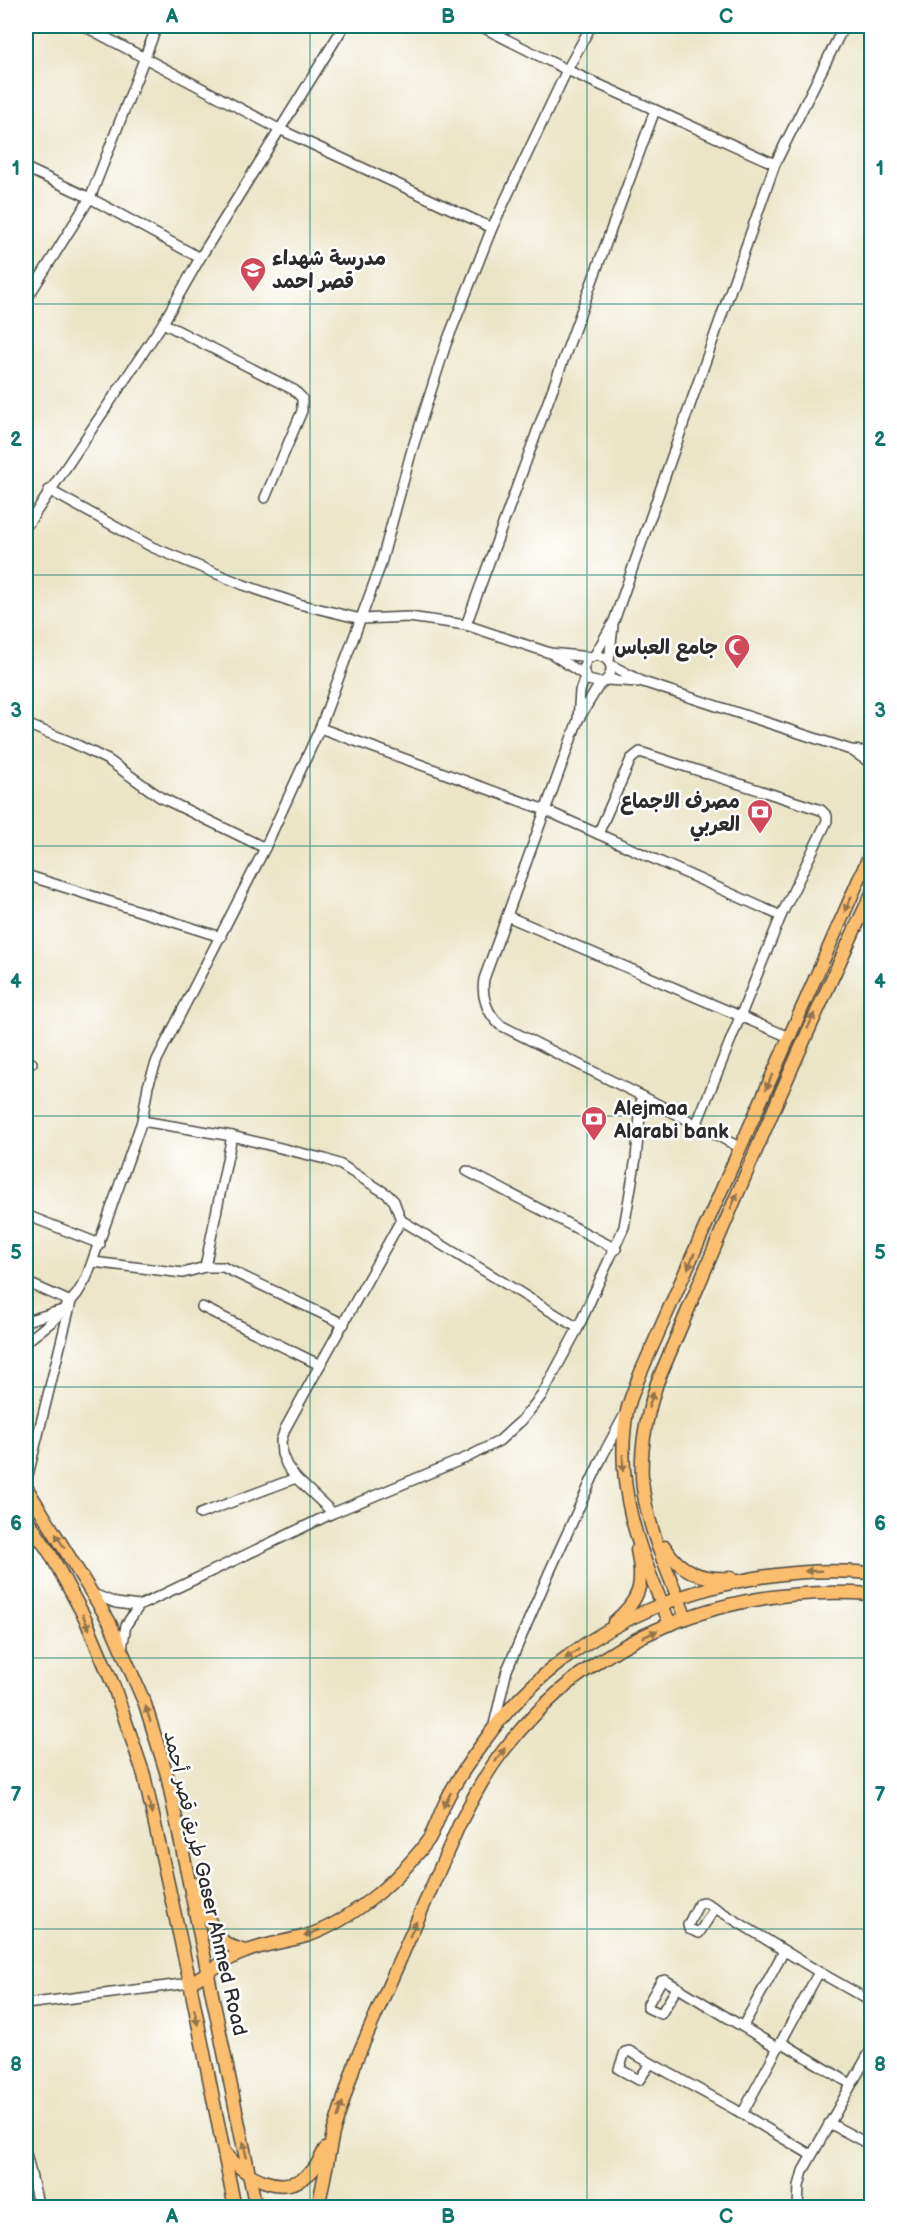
<svg xmlns="http://www.w3.org/2000/svg" width="897" height="2233" font-family="'Balsamiq Sans','Playpen Sans Arabic',sans-serif">
<style>
.lines{fill:none;stroke-linecap:round;stroke-linejoin:round}
.minor-casing{stroke:#484742;stroke-width:12}
.major-casing{stroke:#484742;stroke-width:15}
.minor{stroke:#fff;stroke-width:9}
.major{stroke:#fbbd6e;stroke-width:12}
.oneway{fill:#93744c}
.grid{fill:none;stroke:#0f766e;stroke-width:1.5;stroke-opacity:0.55}
.labels{text-anchor:middle;stroke-width:5;stroke-linejoin:round;paint-order:stroke}
.poi-label{font-size:20px;font-weight:bold;fill:#2b2b2b;stroke:#fff;text-anchor:start}
.street-label{font-size:20px;fill:#2b2b2b;stroke:#fff}
.neatline{fill:none;stroke:#0f766e;stroke-width:2}
.grid-label{font-size:20px;text-anchor:middle;font-weight:bold;fill:#0f766e}
</style>
<rect width="100%" height="100%" fill="#fff"/>
<filter id="ink" filterUnits="userSpaceOnUse"><feTurbulence type="fractalNoise" baseFrequency=".0167" numOctaves="2"/><feDisplacementMap in="SourceGraphic" scale="12" xChannelSelector="R" yChannelSelector="G"/><feConvolveMatrix kernelMatrix="1 2 1 2 8 2 1 2 1" color-interpolation-filters="sRGB"/></filter>
<filter id="wash" filterUnits="userSpaceOnUse"><feTurbulence type="fractalNoise" baseFrequency=".008" numOctaves="4" result="noise"/><feDisplacementMap in="SourceGraphic" scale="24" xChannelSelector="R" yChannelSelector="G"/><feGaussianBlur stdDeviation="1.35" result="paint"/><feColorMatrix in="noise" values="0 0 0 0 0 0 0 0 0 0 0 0 0 0 0 0 0 1.4 0 .05"/><feComposite in="paint" operator="in"/></filter>
<g filter="url(#wash)">
<rect width="100%" height="100%" fill="#ebe5c7"/>
</g>
<g filter="url(#ink)">
<g class="lines">
<g class="minor-casing">
<g id="minor">
<path d="M84,26L279,129L492,228"/>
<path d="M480,26L567,70L775,164"/>
<path d="M26,168L90,198L200,258"/>
<path d="M26,300L90,198L157,26"/>
<path d="M163,323L294,390L302,398V411L265,498"/>
<path d="M49,490L152,547L244,585L299,604L361,619L409,617L466,625L550,653L590,657"/>
<path d="M26,527L163,323L200,258L344,26"/>
<path d="M466,625L655,110"/>
<path d="M552,654L584,675"/>
<path d="M595,655L614,621L775,164L844,26"/>
<path d="M609,661L613,626"/>
<path d="M611,665L643,682L851,750L872,752"/>
<path d="M607,680L638,682"/>
<path d="M578,720L580,691L585,677"/>
<path d="M26,724L71,742L108,760L160,797L265,848"/>
<path d="M320,728L545,810L781,916"/>
<path d="M851,750L872,764"/>
<path d="M598,834L631,759L640,752L821,810L827,816V821L781,916L697,1123"/>
<path d="M26,875L221,937"/>
<path d="M507,916L789,1037"/>
<path d="M26,1060L32,1063"/>
<path d="M642,1096L741,1148"/>
<path d="M142,1121L232,1136L325,1159L341,1165L387,1194L394,1201L401,1220L320,1365L285,1429L281,1441L282,1454L287,1466L296,1478L333,1513"/>
<path d="M467,1171L616,1249"/>
<path d="M26,1215L100,1244"/>
<path d="M401,1220L578,1328"/>
<path d="M93,1262L183,1273L205,1267H223L344,1324"/>
<path d="M205,1267L232,1136"/>
<path d="M26,1282L71,1302L26,1483"/>
<path d="M202,1307L320,1365"/>
<path d="M26,1321L63,1310"/>
<path d="M26,1342L55,1319L77,1294L86,1279L142,1121L148,1086L157,1060L265,848L320,728L380,567L411,453L446,344L492,228L567,70L591,26"/>
<path d="M200,1514L296,1478"/>
<path d="M26,1551L36,1533"/>
<path d="M93,1594L116,1603L139,1606"/>
<path d="M122,1649L126,1625L139,1606L333,1513L468,1457L499,1441L522,1420L542,1395L578,1328L624,1227L636,1158L642,1096L500,1025C487,1013 481,996 484,979L578,720C585,709 591,698 598,687C601,682 605,682 608,678C616,666 607,656 595,655L586,660L583,670L588,680L601,683"/>
<path d="M493,1729L507,1670L549,1573L603,1455L625,1414"/>
<path d="M715,1908L699,1933L689,1929L688,1925L699,1903L704,1902L715,1908L819,1972"/>
<path d="M677,1988L661,2014L648,2008V2004L661,1981L665,1980L778,2048"/>
<path d="M26,2004L190,1983"/>
<path d="M743,2026L784,1951"/>
<path d="M781,2042L851,2084"/>
<path d="M650,2064L639,2080L619,2069L625,2052L629,2051L736,2110L811,2155"/>
<path d="M742,2114L819,1972L872,2002"/>
<path d="M829,2123L872,2146"/>
<path d="M26,2153L39,2208"/>
<path d="M798,2208L799,2186L803,2171L872,2048"/>
</g>
</g>
<g class="major-casing">
<g id="major">
<path d="M26,1487L109,1621L145,1704L167,1775L256,2208"/>
<path d="M26,1517L51,1555L85,1618L114,1687L144,1775L190,1983L235,2208"/>
<path d="M665,1547C680,1572 702,1580 731,1578"/>
<path d="M686,1618C670,1577 644,1521 642,1478C640,1445 647,1414 657,1383C727,1219 795,1054 872,893"/>
<path d="M614,1622C641,1599 644,1584 637,1550"/>
<path d="M670,1624C641,1553 613,1489 627,1411C630,1398 636,1385 641,1372L872,850"/>
<path d="M195,1884C204,1902 209,1933 227,1944C232,1947 239,1949 245,1951"/>
<path d="M190,1983C208,1973 225,1959 245,1952C264,1944 286,1942 306,1936C333,1928 359,1909 380,1892C398,1876 415,1859 429,1839C436,1827 440,1813 446,1801C456,1780 471,1759 485,1740C570,1620 727,1560 872,1573"/>
<path d="M225,2153C245,2176 282,2199 310,2173C317,2167 321,2157 325,2149"/>
<path d="M318,2208L333,2133L356,2060L459,1825C472,1800 485,1774 503,1751C593,1635 726,1584 872,1594"/>
</g>
</g>
<use href="#minor" class="minor"/>
<use href="#major" class="major"/>
</g>
<defs><path id="oneway-solid" d="M-6-.8H1V-3.2L6.5 0L1 3.2V.8H-6Z" transform="scale(1.5)"/></defs>
<g class="oneway">
<use href="#oneway-solid" transform="translate(848 904) rotate(114)"/>
<use href="#oneway-solid" transform="translate(811 1021) rotate(-66)"/>
<use href="#oneway-solid" transform="translate(769 1082) rotate(113)"/>
<use href="#oneway-solid" transform="translate(734 1201) rotate(-67)"/>
<use href="#oneway-solid" transform="translate(691 1261) rotate(114)"/>
<use href="#oneway-solid" transform="translate(651 1400) rotate(-72)"/>
<use href="#oneway-solid" transform="translate(623 1463) rotate(89)"/>
<use href="#oneway-solid" transform="translate(60 1541) rotate(-122)"/>
<use href="#oneway-solid" transform="translate(813 1571) rotate(178)"/>
<use href="#oneway-solid" transform="translate(86 1622) rotate(66)"/>
<use href="#oneway-solid" transform="translate(650 1634) rotate(-26)"/>
<use href="#oneway-solid" transform="translate(572 1654) rotate(145)"/>
<use href="#oneway-solid" transform="translate(148 1714) rotate(-107)"/>
<use href="#oneway-solid" transform="translate(500 1755) rotate(-54)"/>
<use href="#oneway-solid" transform="translate(447 1800) rotate(117)"/>
<use href="#oneway-solid" transform="translate(150 1806) rotate(78)"/>
<use href="#oneway-solid" transform="translate(413 1929) rotate(-66)"/>
<use href="#oneway-solid" transform="translate(312 1933) rotate(158)"/>
<use href="#oneway-solid" transform="translate(196 2017) rotate(78)"/>
<use href="#oneway-solid" transform="translate(340 2110) rotate(-72)"/>
<use href="#oneway-solid" transform="translate(245 2150) rotate(-102)"/>
</g>
</g>
<path class="grid" d="M310,26V2208M587,26V2208M26,304H872M26,575H872M26,846H872M26,1116H872M26,1387H872M26,1658H872M26,1929H872"/>
<defs>
<g id="school-pin" transform="scale(1.35)"><path d="M0 17L-7.5 6A9.5 9.5 0 1 1 7.5 6Z" fill="#d1495b" stroke="#fff"/><path d="M0-5L7-2L0 1L-7-2ZM-4 1L0 2.5L4 1V4Q0 6-4 4Z" fill="#fff"/></g>
<g id="mosque-pin" transform="scale(1.35)"><path d="M0 17L-7.5 6A9.5 9.5 0 1 1 7.5 6Z" fill="#d1495b" stroke="#fff"/><path d="M3.5-4.9A6 6 0 1 0 3.5 4.9A5 5 0 1 1 3.5-4.9Z" fill="#fff"/></g>
<g id="bank-pin" transform="scale(1.35)"><path d="M0 17L-7.5 6A9.5 9.5 0 1 1 7.5 6Z" fill="#d1495b" stroke="#fff"/><path d="M-6-4H6V4H-6ZM0-2.3a2.3 2.3 0 1 0 0 4.6a2.3 2.3 0 1 0 0-4.6Z" fill="#fff"/></g>
</defs>
<g fill-rule="evenodd">
<use href="#school-pin" x="253" y="270"/>
<use href="#mosque-pin" x="737" y="647"/>
<use href="#bank-pin" x="760" y="812"/>
<use href="#bank-pin" x="594" y="1119"/>
</g>
<g class="labels">
<g class="poi-label">
<text x="272" y="265">مدرسة شهداء<tspan x="272" dy="23">قصر احمد</tspan></text>
<text x="718" y="654" text-anchor="end">جامع العباس</text>
<text x="740" y="808" text-anchor="end">مصرف الاجماع<tspan x="740" dy="23">العربي</tspan></text>
<text x="614" y="1115">Alejmaa<tspan x="614" dy="23">Alarabi bank</tspan></text>
</g>
<g class="street-label">
<text transform="translate(206 1883) rotate(77)" y="7">طريق قصر أحمد Gaser Ahmed Road</text>
</g>
</g>
<rect width="897" height="2233" fill="none" stroke="#fff" stroke-width="66"/>
<rect x="33" y="33" width="831" height="2167" class="neatline"/>
<g class="grid-label">
<text x="172" y="23">A</text>
<text x="448" y="23">B</text>
<text x="726" y="23">C</text>
<text x="16" y="175">1</text>
<text x="880" y="175">1</text>
<text x="16" y="446">2</text>
<text x="880" y="446">2</text>
<text x="16" y="717">3</text>
<text x="880" y="717">3</text>
<text x="16" y="988">4</text>
<text x="880" y="988">4</text>
<text x="16" y="1259">5</text>
<text x="880" y="1259">5</text>
<text x="16" y="1530">6</text>
<text x="880" y="1530">6</text>
<text x="16" y="1801">7</text>
<text x="880" y="1801">7</text>
<text x="16" y="2071">8</text>
<text x="880" y="2071">8</text>
<text x="172" y="2223">A</text>
<text x="448" y="2223">B</text>
<text x="726" y="2223">C</text>
</g>
</svg>
